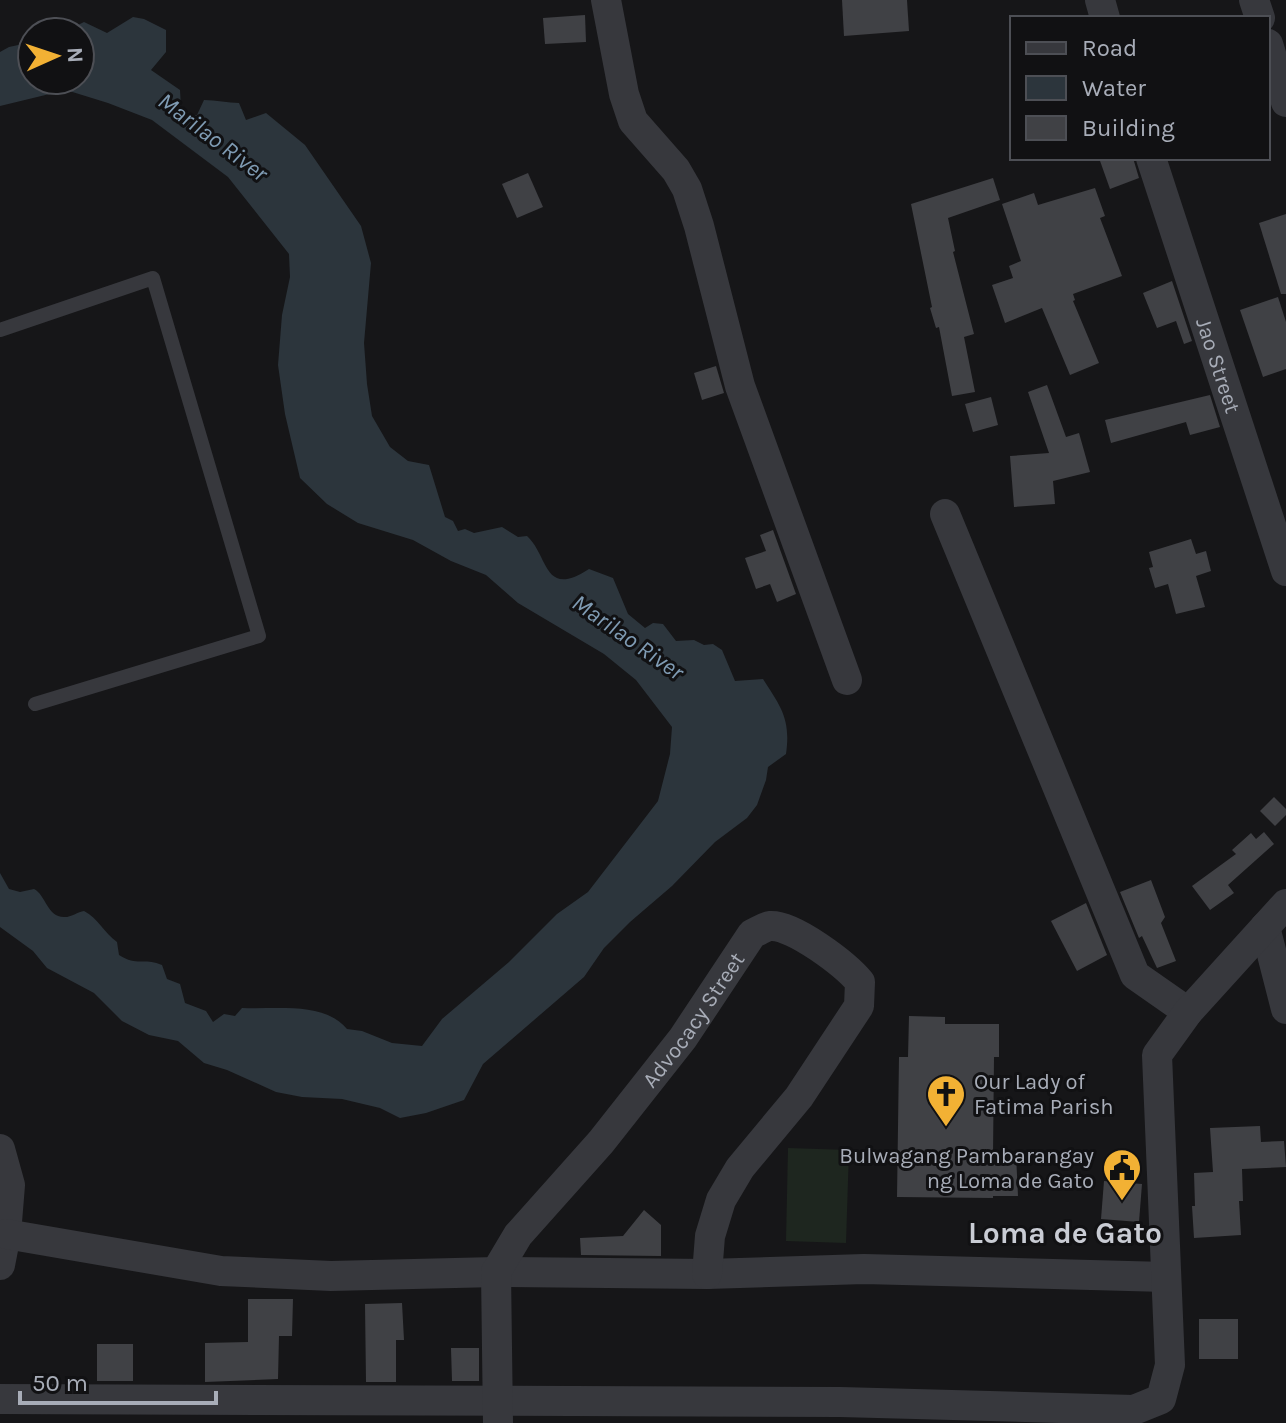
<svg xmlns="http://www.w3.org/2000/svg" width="1286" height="1423" font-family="Karla,sans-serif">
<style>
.green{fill:#1e261f}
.water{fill:#2c353c}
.building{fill:#404145}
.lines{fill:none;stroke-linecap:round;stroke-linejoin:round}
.lane{stroke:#37383d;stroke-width:14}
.street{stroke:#37383d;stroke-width:30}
.labels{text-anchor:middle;stroke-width:6;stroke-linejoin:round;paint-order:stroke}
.street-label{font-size:22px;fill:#a8adb8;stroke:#111113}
.poi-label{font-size:22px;fill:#a8adb8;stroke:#111113;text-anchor:start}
.water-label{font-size:24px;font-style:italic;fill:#7f9bb3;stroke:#111113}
.district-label{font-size:30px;font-weight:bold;fill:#c9ccd4;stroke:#111113}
</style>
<rect width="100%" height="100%" fill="#161618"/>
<path class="green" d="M788,1148L849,1150L846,1243L786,1241Z"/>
<path class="water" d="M133,17L144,19L166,30V52L151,70L180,90L181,108L192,115H197L204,100C216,100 228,103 239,103L246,120L266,113L305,145L361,226L371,263L364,343L367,384L372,416L390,447L408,461L429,465L445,517L453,521L458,531L465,529L474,533L502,527L518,537L527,536C549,556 543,599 589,569L613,578L628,614L645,628L653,623L663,624L676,641L694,640L704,645L713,644L722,650L735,681L763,679C781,707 791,719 786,754L768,767L766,780L757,805L747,818L715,842L672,886L630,922L604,948L584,977L483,1064L464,1100L426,1113L400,1118L380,1108L342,1099L302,1097L276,1092L227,1070L204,1063L178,1041L149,1035L122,1021L94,993L47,968L33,951L0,927V873L9,889L20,892L34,889C46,895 47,917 64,917C69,918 78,912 84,911C98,918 104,933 117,942L119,955C138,967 142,957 162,965L167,979L180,984L185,1003L206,1011L213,1022L224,1014L235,1016L242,1008C275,1010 324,1001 347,1029L362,1031L392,1043L422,1046L442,1019L509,962L557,914L588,892L658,801L670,754L672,727L636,680L604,654L518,603L486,575L451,561L413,540L358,523L327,504L300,478L285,414L278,365L282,315L290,277L289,254L228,177L152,120L108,103L66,90L0,106V52L9,47L32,42V80H80V32H55L68,30L84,22L107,33Z"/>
<g class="building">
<path d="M842,0H907L909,31L844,36Z"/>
<path d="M585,15L586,42L545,44L543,18Z"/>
<path d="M1099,158H1133L1139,178L1110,189Z"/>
<path d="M528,173L543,207L517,218L502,184Z"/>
<path d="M993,178L1000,200L948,218L955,251L953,252L974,334L964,337L975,392L952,396L939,327L936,328L930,308L932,307L911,204Z"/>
<path d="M1095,188L1105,216L1100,218L1122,276L1073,294L1075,300L1073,301L1099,363L1070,375L1042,308L1005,323L992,285L1013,278L1009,266L1021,261L1002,204L1034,193L1038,205Z"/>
<path d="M1286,214V294H1281L1259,223Z"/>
<path d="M1172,281L1192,341L1184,344L1176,321L1157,328L1143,293Z"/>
<path d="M1278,297L1286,322V369L1263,377L1240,310Z"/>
<path d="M716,366L724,393L702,400L694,373Z"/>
<path d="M1047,385L1066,437L1079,433L1090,472L1053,481L1055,504L1014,507L1010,456L1049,453L1028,392Z"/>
<path d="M1210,395L1220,427L1190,435L1186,422L1111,443L1105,420Z"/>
<path d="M991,397L998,425L973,432L965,404Z"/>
<path d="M773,530L796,594L777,602L770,584L756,589L745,558L766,551L760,535Z"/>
<path d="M1191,539L1196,554L1206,551L1211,571L1196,576L1205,607L1176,614L1168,584L1155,588L1149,568L1153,567L1149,552Z"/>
<path d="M1274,797L1286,809V815L1275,826L1260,811Z"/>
<path d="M1264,832L1274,844L1228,885L1234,893L1210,910L1192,886L1236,854L1232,850L1251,833L1256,839Z"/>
<path d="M1151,880L1165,917L1161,923L1176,961L1157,968L1142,936L1139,938L1120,892Z"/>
<path d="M1086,903L1107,955L1077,971L1051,921Z"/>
<path d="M909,1016L945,1017V1024H999V1057H994L993,1155L1016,1154L1018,1196H993V1198L897,1197L899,1057H908Z"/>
<path d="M1260,1126L1261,1142L1284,1141L1286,1167L1242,1169L1243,1201H1239L1241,1235L1194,1238L1192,1206H1195L1194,1173L1213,1172L1210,1128Z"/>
<path d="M1104,1181L1142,1184L1139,1222L1101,1219Z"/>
<path d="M644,1210L661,1225V1256L581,1255L580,1238L623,1236Z"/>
<path d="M248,1299H293L292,1336H279L278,1379L205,1382V1343L248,1342Z"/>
<path d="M402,1303L404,1340H396V1382H366L365,1304Z"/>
<rect x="1199" y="1319" width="39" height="40"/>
<rect x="97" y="1344" width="36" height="37"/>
<path d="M451,1348H479V1381H452Z"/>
</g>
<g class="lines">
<path class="lane" d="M0,330L153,278L259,636L35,704"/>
<g class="street">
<path d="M606,0L624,94L633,121L676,170L687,189L699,226L740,386L847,680"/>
<path d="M1100,0L1105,18"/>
<path d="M1254,0L1260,18"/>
<path d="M1268,44L1286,102"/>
<path id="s1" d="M1151,158L1286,571"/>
<path d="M945,514L1135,975L1188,1012"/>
<path d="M1265,927L1286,1009"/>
<path d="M0,1149L10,1185L6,1234L0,1265"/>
<path d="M6,1234L221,1271L331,1276L496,1272L707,1274L864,1269L1166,1277"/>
<path d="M0,1399L840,1402L1134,1410L1161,1399L1170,1365L1157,1055L1188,1012L1286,904"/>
<path id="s2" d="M498,1423L496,1272L518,1235L601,1142L683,1038L752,934C757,932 764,927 770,926C793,924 846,965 860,982L859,1006L799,1097L740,1168L721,1200L710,1236L707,1274"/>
</g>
</g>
<defs>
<g id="church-pin" transform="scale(2)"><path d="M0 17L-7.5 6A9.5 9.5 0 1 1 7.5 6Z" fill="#f2b134" stroke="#111113"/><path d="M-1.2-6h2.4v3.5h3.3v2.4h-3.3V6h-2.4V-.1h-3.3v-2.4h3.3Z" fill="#111"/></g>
<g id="civic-pin" transform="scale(2)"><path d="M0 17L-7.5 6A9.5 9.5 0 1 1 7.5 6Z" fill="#f2b134" stroke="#111113"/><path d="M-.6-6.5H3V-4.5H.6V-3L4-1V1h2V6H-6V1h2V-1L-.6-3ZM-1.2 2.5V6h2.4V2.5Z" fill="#111"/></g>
</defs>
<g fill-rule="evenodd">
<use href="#church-pin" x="946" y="1094"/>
<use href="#civic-pin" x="1122" y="1168"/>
</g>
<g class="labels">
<g class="street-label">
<text dy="8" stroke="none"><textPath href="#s1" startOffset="218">Jao Street</textPath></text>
<text dy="8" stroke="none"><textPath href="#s2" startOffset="472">Advocacy Street</textPath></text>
</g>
<g class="poi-label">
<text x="974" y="1089">Our Lady of<tspan x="974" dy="25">Fatima Parish</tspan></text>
<text x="1094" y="1163" text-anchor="end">Bulwagang Pambarangay<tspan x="1094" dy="25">ng Loma de Gato</tspan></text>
</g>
<g class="water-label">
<text transform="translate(213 137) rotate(37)" y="8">Marilao River</text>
<text transform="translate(628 637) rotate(35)" y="8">Marilao River</text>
</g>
<g class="district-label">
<text x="1065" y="1243">Loma de Gato</text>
</g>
</g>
<rect x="1010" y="16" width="260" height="144" fill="#111113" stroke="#4d4f55" stroke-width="2"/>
<rect x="1026" y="42" width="40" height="12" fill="#37383d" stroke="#4d4f55" stroke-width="2"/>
<text x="1082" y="56" font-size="24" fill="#a8adb8">Road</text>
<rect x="1026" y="76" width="40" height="24" fill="#2c353c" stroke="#4d4f55" stroke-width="2"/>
<text x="1082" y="96" font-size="24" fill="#a8adb8">Water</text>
<rect x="1026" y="116" width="40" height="24" fill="#404145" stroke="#4d4f55" stroke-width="2"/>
<text x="1082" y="136" font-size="24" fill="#a8adb8">Building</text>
<g transform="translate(56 56) rotate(87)"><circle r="38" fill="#111113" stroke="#4d4f55" stroke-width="2"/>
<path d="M0-6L14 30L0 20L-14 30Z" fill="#f2b134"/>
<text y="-12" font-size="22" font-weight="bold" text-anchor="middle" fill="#a8adb8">N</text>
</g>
<path d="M20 1391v12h196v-12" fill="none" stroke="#a8adb8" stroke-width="4"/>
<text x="32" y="1391" font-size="24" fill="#a8adb8" stroke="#111113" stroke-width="6" paint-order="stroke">50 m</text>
</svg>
